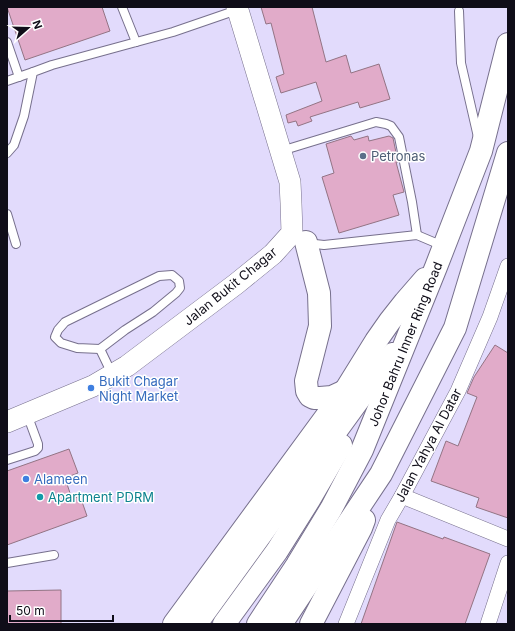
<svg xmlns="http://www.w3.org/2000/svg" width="515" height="631" font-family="Inter,sans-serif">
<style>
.building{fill:#e1abc9;stroke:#937484}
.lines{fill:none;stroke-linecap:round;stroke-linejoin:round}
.service-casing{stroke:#77708d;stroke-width:10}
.minor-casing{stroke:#77708d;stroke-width:16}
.secondary-casing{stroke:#77708d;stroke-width:22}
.trunk-casing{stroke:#77708d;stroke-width:24}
.service{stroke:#fff;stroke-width:8}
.minor{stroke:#fff;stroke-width:15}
.secondary{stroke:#fff;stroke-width:21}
.trunk{stroke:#fff;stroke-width:22}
.service-dot{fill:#5c6f8a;stroke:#fff;stroke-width:1.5}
.shop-dot{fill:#3f7fe0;stroke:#fff;stroke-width:1.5}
.culture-dot{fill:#0f9aa8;stroke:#fff;stroke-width:1.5}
.labels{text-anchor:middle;stroke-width:3;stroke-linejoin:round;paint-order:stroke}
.service-label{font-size:13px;fill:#4e5e75;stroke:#fff;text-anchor:start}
.street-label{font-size:13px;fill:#0f0d18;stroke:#fff}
.shop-label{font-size:13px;fill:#366cbe;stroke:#fff;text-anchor:start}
.culture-label{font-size:13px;fill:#0d838f;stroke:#fff;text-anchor:start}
</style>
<rect width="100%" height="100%" fill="#e2dbfc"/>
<g class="building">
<path d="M7,7H102L110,31L25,60Z"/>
<path d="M261,7H312L326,62L346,55L351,73L379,64L390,99L360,108L358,102L310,117L312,121L298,126L296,121L288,123L286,115L322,101L316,82L281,93L276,77L284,74L271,23L266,24Z"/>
<path d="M351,136L354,140L368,136L369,141L389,136L393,138L398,162H396L404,192L393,195L399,215L339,233L322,177L334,173L326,144Z"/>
<path d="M495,345L508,353V518L476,507L479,498L431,481L446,441L458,446L477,397L467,393L474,377Z"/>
<path d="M69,449L78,473L65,478L72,499L80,496L87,516L7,545V471Z"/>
<path d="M397,522L443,539L444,537L490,554L465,624H361Z"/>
<path d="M61,590V624H7V591Z"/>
</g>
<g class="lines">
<g class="service-casing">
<g id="service">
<path d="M122,7L136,42"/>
<path d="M459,11L461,63L478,137"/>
<path d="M7,42L19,77"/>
<path d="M7,81L33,72"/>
<path d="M281,151L376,122L386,124L391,126L399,137L412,202L417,235"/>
<path d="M7,153L14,145L24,116L33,72L52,65L173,32L237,10"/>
<path d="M7,214L16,244"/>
<path d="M307,243L315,244L324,245L417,235L443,246"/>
<path d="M172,275L179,281L180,288L176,293L153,312L125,330L100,349L77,348L61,343L55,337L58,330L65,322L159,276Z"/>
<path d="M100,349L112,374"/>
<path d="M7,460L35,451L38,448V444L27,414"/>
<path d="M7,563L54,555"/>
</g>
</g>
<g class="minor-casing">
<g id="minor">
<path d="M402,496L508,539"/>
<path d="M346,624L388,520L402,496L458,391L490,317L508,266"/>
<path d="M488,624L508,563"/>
</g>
</g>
<g class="secondary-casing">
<path id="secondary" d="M7,422L93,386L127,366L236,284L273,254L292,233L291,203L290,182L237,7"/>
</g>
<g class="trunk-casing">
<g id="trunk">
<path d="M306,242L319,293L320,326L306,381L307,391L310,396L314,398H320L332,397L345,391"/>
<path d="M174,624L345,391L376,341L390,321L405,302L425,279"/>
<path d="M196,624L373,380L393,354"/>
<path d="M224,624L277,551L309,500L341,445"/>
<path d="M258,624L297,565L331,509L362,450L436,267L481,151L508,44"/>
<path d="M281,624L381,474L455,328L508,153"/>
<path d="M311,624L361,528L364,520"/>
</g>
</g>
<use href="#service" class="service"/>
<use href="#minor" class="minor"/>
<use href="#secondary" class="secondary"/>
<use href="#trunk" class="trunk"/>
</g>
<circle class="service-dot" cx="363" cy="156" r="4"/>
<g class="shop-dot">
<circle cx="91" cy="388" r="4"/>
<circle cx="26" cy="479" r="4"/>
</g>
<circle class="culture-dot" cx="40" cy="497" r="4"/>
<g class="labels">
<g class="service-label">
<text x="371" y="161">Petronas</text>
</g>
<g class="street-label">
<text transform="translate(230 286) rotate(-39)" y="5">Jalan Bukit Chagar</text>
<text transform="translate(405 344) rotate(-68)" y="5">Johor Bahru Inner Ring Road</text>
<text transform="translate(428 445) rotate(-62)" y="5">Jalan Yahya Al Datar</text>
</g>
<g class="shop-label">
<text x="99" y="386">Bukit Chagar<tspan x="99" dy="15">Night Market</tspan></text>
<text x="34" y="484">Alameen</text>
</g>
<g class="culture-label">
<text x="48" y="502">Apartment PDRM</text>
</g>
</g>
<rect width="515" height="631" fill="none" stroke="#0f0d18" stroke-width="16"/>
<g transform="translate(28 28) rotate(70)" stroke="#ffffff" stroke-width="3" paint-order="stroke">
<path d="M0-3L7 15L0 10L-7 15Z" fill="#0f0d18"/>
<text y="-6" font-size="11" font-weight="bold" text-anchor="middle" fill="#0f0d18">N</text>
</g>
<path d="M10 615v6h103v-6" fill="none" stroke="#0f0d18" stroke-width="2"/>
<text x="16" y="615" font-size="12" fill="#0f0d18" stroke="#ffffff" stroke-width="3" paint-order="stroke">50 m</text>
</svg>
